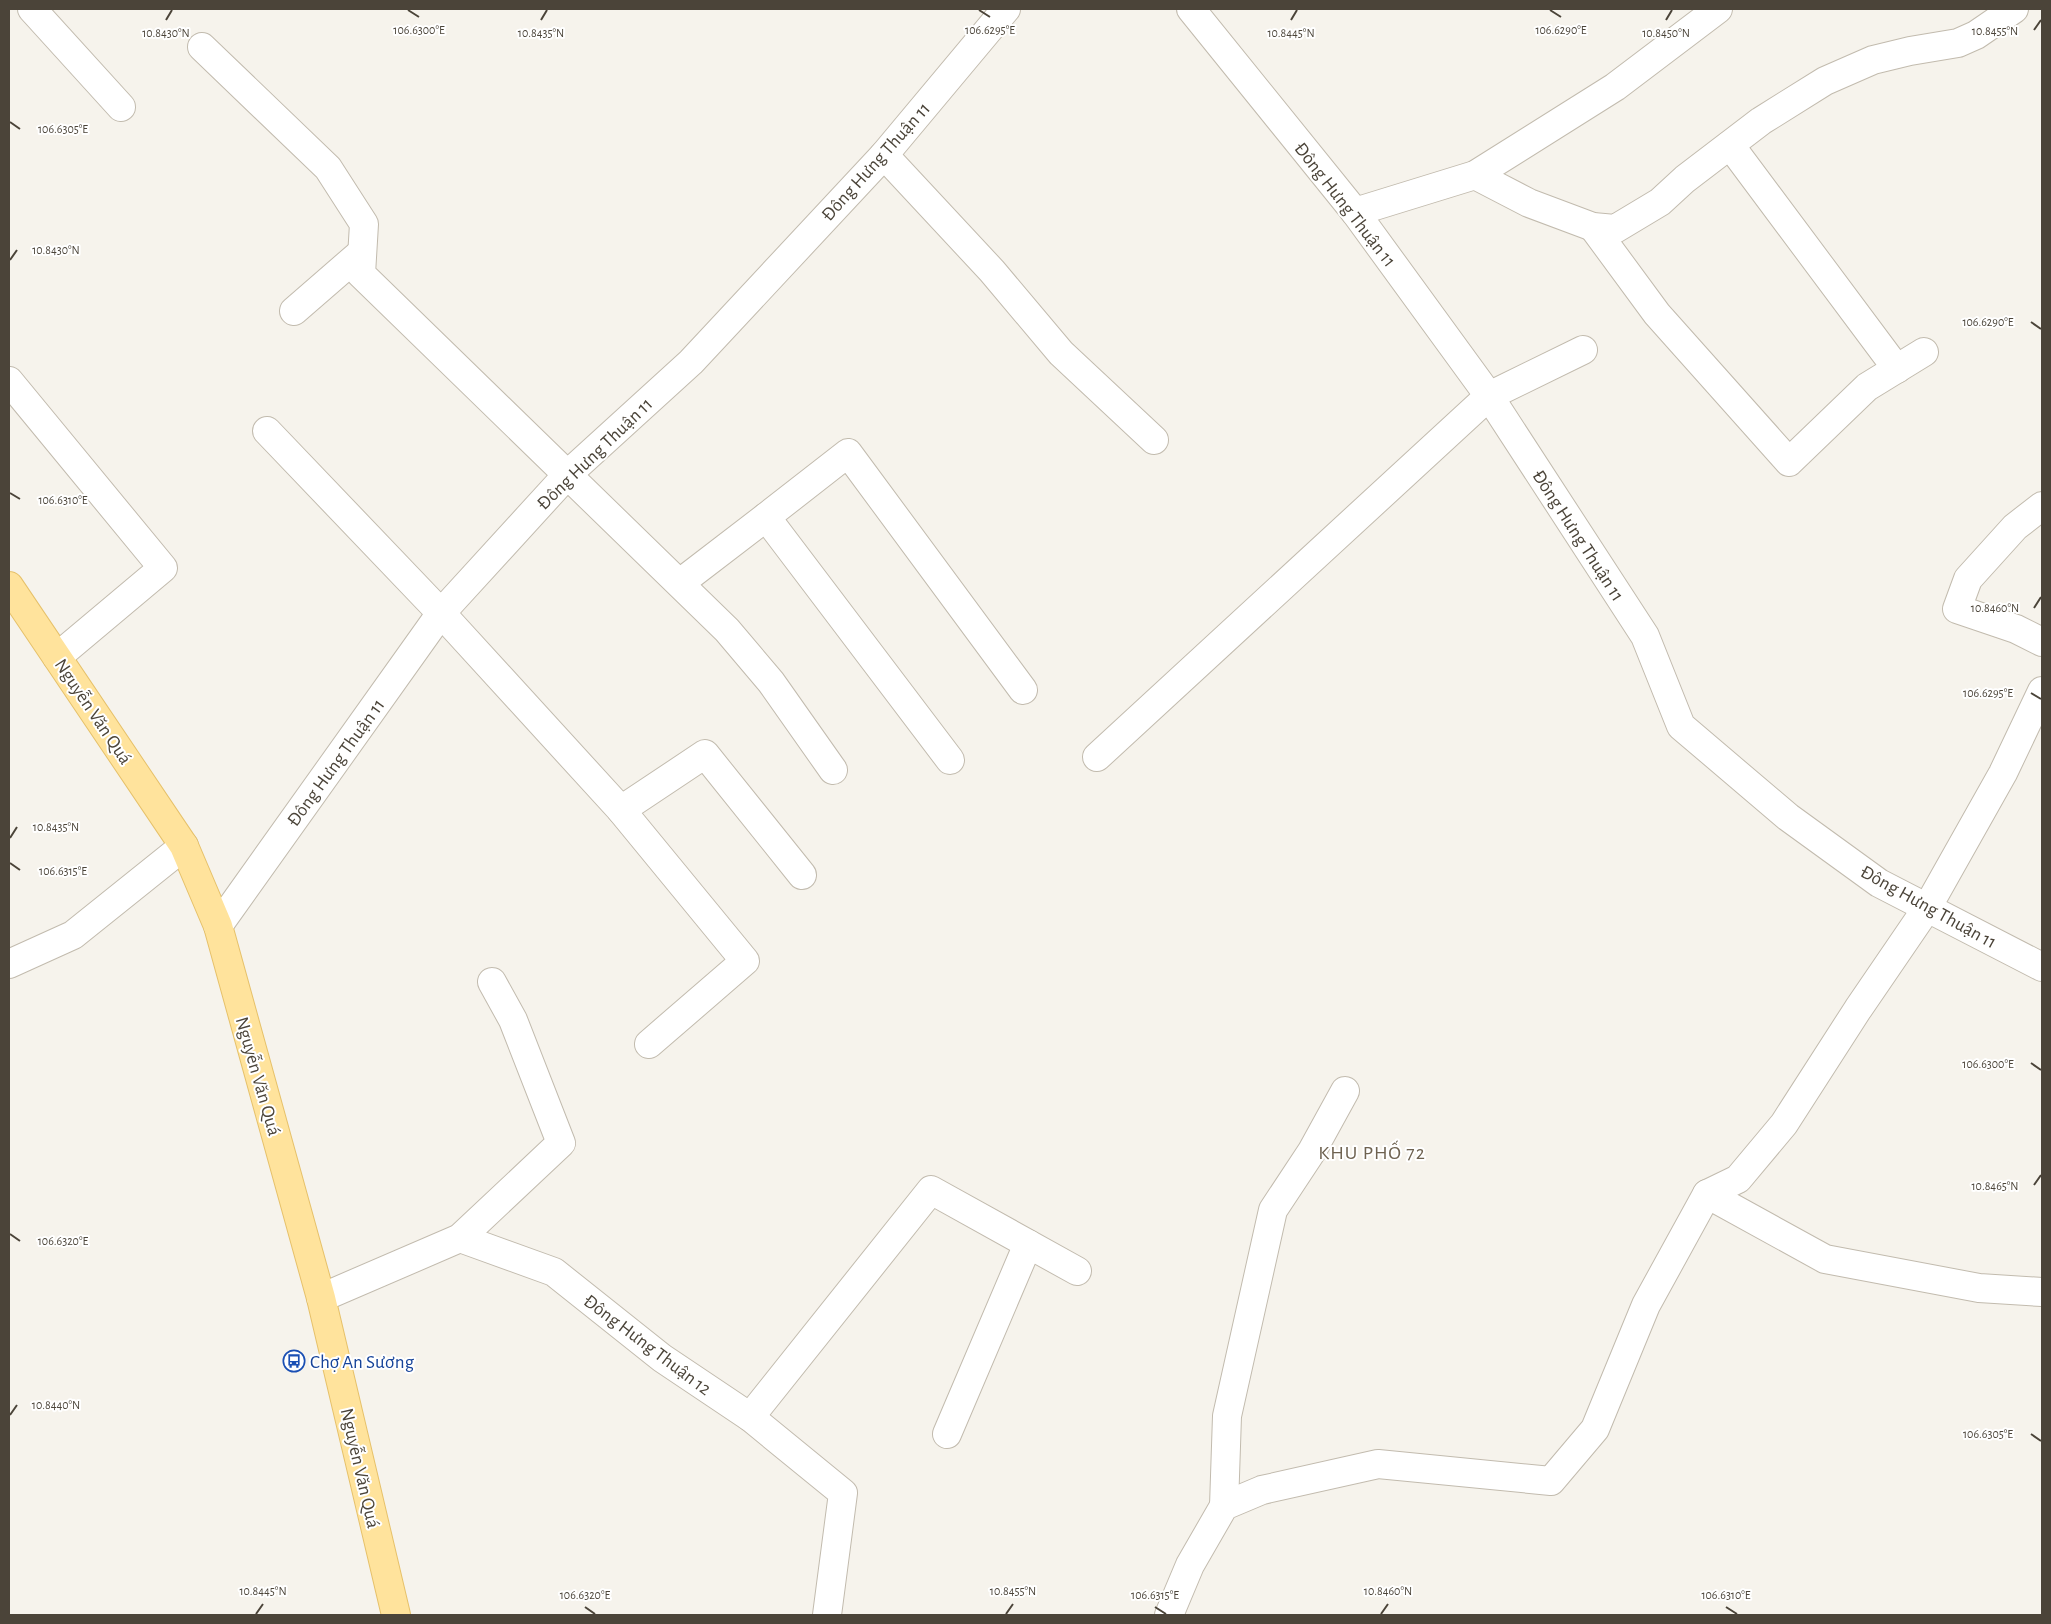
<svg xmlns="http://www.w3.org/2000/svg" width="2051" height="1624" font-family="'Alegreya Sans',sans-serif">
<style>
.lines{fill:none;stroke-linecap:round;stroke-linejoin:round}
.minor-casing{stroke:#c2bbae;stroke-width:30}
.major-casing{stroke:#e6c16a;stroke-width:30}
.minor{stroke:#fff;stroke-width:28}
.major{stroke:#ffe39c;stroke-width:28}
.ticks{fill:none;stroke:#4b4439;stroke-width:2}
.labels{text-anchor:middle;stroke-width:4;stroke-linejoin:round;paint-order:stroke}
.street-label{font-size:19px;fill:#4b4439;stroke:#fff}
.transit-label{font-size:19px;fill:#164399;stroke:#fff;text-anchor:start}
.neighbourhood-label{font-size:20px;letter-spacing:1px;fill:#6e6250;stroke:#fff}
.ticks-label{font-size:12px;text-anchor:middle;fill:#4b4439;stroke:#fff;stroke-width:4;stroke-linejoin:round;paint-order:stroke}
</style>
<rect width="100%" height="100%" fill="#f6f3ec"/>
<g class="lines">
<g class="minor-casing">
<g id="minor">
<path d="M32,9L121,107"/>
<path d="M1191,9L1355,212L1489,396L1645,636L1681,726L1788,817L1879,883L2042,967"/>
<path d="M202,47L328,168L364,224L361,274L727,630L771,682L833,770"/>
<path d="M1730,145L1897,369"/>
<path d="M884,155L992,271L1061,353L1154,440"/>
<path d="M1475,175L1529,203L1593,227L1615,229L1660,202L1685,179L1761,121L1825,81L1873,60L1910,51L1958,43L1976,35L2014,9"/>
<path d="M1355,212L1475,175L1615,87L1718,9"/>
<path d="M1593,227L1657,314L1789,462L1867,387L1924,352"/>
<path d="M294,311L362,252"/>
<path d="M9,381L163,568L57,657"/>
<path d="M267,431L441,613L621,810L745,961L649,1044"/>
<path d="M2042,506L2015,527L1968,579L1957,609L2016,629L2042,642"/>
<path d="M766,517L848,453L1023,690"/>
<path d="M680,583L766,517L950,760"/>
<path d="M1097,757L1489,396L1583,350"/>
<path d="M621,810L705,754L802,875"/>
<path d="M218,926L441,613L568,474L691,362L884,155L1006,9"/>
<path d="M9,964L73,935L184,846"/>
<path d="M1707,1194L1825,1259L1979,1288L2042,1292"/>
<path d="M460,1238L554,1272L662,1358L750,1417L843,1493L827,1615"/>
<path d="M321,1298L460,1238L561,1143L513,1020L492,982"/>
<path d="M750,1417L931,1190L1077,1271"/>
<path d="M947,1434L1028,1244"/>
<path d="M1224,1506L1227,1416L1273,1210L1312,1151L1345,1091"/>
<path d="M1169,1615L1190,1565L1224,1506L1262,1490L1378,1464L1551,1481L1595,1429L1646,1305L1707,1194L1738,1179L1784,1124L1858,1009L1927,908L2003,773L2042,691"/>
</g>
</g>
<g class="major-casing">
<path id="major" d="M9,586L184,846L218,926L321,1298L396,1615"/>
</g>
<use href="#minor" class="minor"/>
<use href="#major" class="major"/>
</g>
<path class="ticks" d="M408,10L419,17M979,10L990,17M1550,10L1561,17M166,20L172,10M541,20L547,10M1291,20L1297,10M1666,20L1672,10M2034,30L2041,20M10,122L20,129M10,260L17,250M2031,322L2041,329M10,493L20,499M2034,608L2041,597M2031,693L2041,699M10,838L17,827M10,863L20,870M2031,1063L2041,1070M2034,1185L2041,1175M10,1234L20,1241M10,1415L17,1405M2031,1434L2041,1441M585,1607L595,1614M1155,1607L1166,1614M1726,1607L1737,1614M256,1614L263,1604M1006,1614L1013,1604M1381,1614L1388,1604"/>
<defs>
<g id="bus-ring" transform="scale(1.125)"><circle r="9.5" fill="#fff" stroke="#1a4fb4" stroke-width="1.5"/><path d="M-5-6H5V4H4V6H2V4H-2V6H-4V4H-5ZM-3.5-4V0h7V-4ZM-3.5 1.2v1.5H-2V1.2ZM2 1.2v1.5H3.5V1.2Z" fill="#1a4fb4"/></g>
</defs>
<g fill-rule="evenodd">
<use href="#bus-ring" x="294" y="1361"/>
</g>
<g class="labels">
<g class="street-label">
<text transform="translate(875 161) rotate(-48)" y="7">Đông Hưng Thuận 11</text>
<text transform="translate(1346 204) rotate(52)" y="7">Đông Hưng Thuận 11</text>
<text transform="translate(594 453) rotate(-44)" y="7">Đông Hưng Thuận 11</text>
<text transform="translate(1579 535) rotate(57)" y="7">Đông Hưng Thuận 11</text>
<text transform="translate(94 711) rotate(56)" y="7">Nguyễn Văn Quá</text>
<text transform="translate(335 762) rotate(-54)" y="7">Đông Hưng Thuận 11</text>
<text transform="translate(1929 906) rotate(29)" y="7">Đông Hưng Thuận 11</text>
<text transform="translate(259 1076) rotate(74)" y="7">Nguyễn Văn Quá</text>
<text transform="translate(648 1344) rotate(37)" y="7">Đông Hưng Thuận 12</text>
<text transform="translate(361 1468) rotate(77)" y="7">Nguyễn Văn Quá</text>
</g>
<g class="transit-label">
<text x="310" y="1368">Chợ An Sương</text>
</g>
<g class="neighbourhood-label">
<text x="1372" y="1159">KHU PHỐ 72</text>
</g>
</g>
<g class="ticks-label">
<text x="990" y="34">106.6295°E</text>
<text x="419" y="34">106.6300°E</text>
<text x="1561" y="34">106.6290°E</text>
<text x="1995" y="35">10.8455°N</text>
<text x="166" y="37">10.8430°N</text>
<text x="541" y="37">10.8435°N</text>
<text x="1291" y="37">10.8445°N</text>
<text x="1666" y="37">10.8450°N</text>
<text x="63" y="133">106.6305°E</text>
<text x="56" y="254">10.8430°N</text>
<text x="1988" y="326">106.6290°E</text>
<text x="63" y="504">106.6310°E</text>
<text x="1995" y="612">10.8460°N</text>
<text x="1988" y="697">106.6295°E</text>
<text x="56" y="831">10.8435°N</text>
<text x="63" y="875">106.6315°E</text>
<text x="1988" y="1068">106.6300°E</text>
<text x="1995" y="1190">10.8465°N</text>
<text x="63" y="1245">106.6320°E</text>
<text x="56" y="1409">10.8440°N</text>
<text x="1988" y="1438">106.6305°E</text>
<text x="263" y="1595">10.8445°N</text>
<text x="1013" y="1595">10.8455°N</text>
<text x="1388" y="1595">10.8460°N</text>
<text x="585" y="1599">106.6320°E</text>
<text x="1155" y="1599">106.6315°E</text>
<text x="1726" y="1599">106.6310°E</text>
</g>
<rect width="2051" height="1624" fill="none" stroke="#4b4439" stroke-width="20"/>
</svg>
